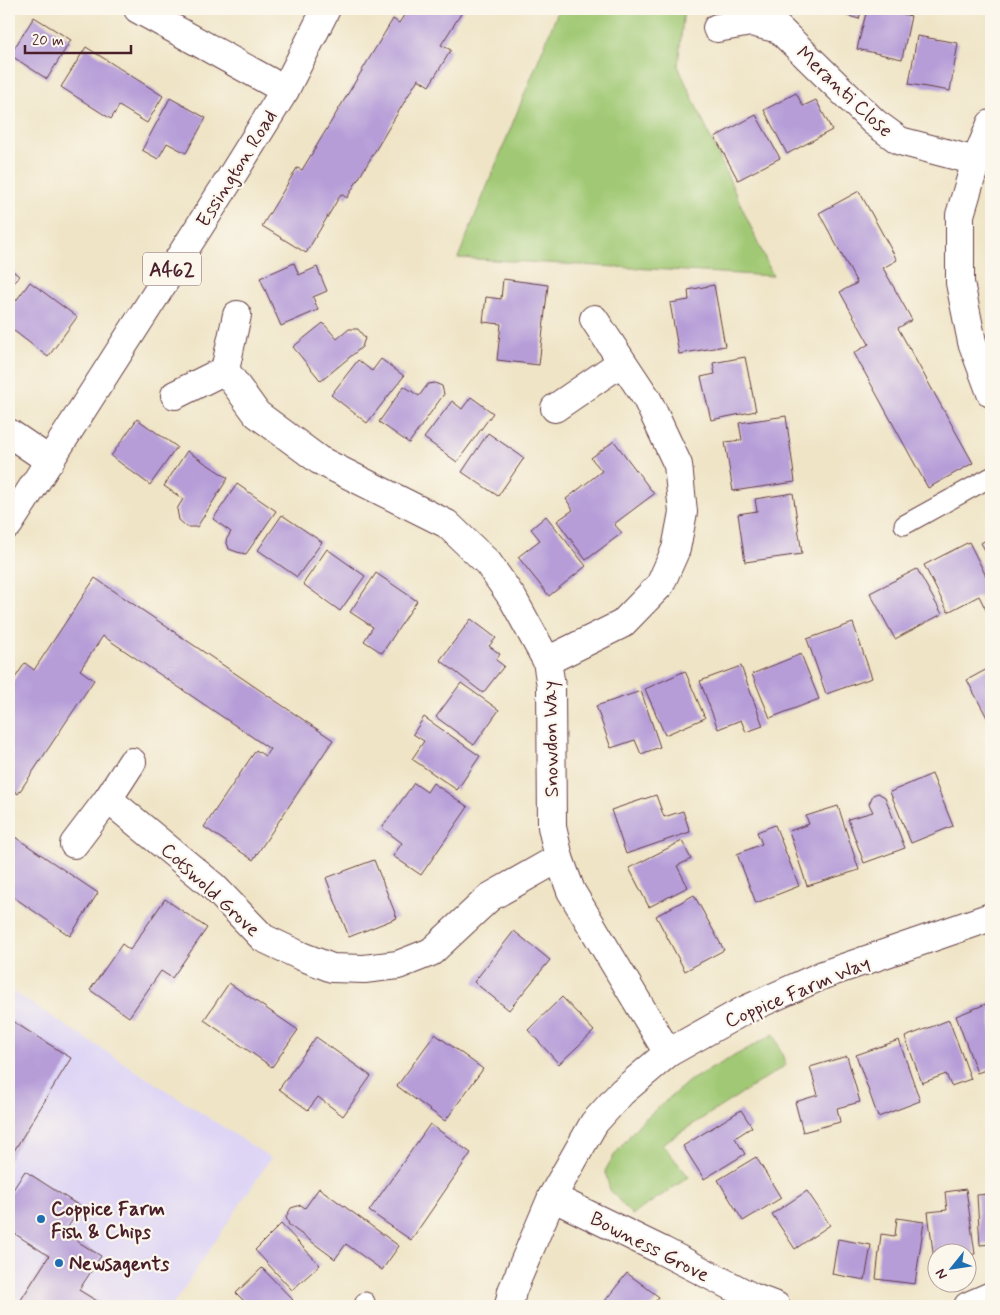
<svg xmlns="http://www.w3.org/2000/svg" width="1000" height="1315" font-family="Mynerve,sans-serif">
<style>
.built{fill:#ded5f5}
.green{fill:#a1c974;stroke:#767450}
.building{fill:#b69dd8}
.lines{fill:none;stroke-linecap:round;stroke-linejoin:round}
.service-casing{stroke:#633d42;stroke-width:21}
.minor-casing{stroke:#633d42;stroke-width:30}
.primary-casing{stroke:#633d42;stroke-width:30}
.service{stroke:#fff;stroke-width:19}
.minor{stroke:#fff;stroke-width:28}
.primary{stroke:#fff;stroke-width:28}
.poi-dot{fill:#1f6fb2;stroke:#fbf7ec;stroke-width:2}
.labels{text-anchor:middle;stroke-width:4.5;stroke-linejoin:round;paint-order:stroke}
.shield{fill:#fbf7ec;stroke:#7f6065;stroke-width:1}
.shield-label{font-size:19px;font-weight:bold;fill:#4a1f2b}
.street-label{font-size:20px;fill:#4a1f2b;stroke:#fbf7ec}
.poi-label{font-size:20px;font-weight:bold;fill:#4a1f2b;stroke:#fbf7ec;text-anchor:start}
</style>
<rect width="100%" height="100%" fill="#fbf7ec"/>
<filter id="ink" filterUnits="userSpaceOnUse"><feTurbulence type="fractalNoise" baseFrequency=".02" numOctaves="2"/><feDisplacementMap in="SourceGraphic" scale="10" xChannelSelector="R" yChannelSelector="G"/><feConvolveMatrix kernelMatrix="1 2 1 2 8 2 1 2 1" color-interpolation-filters="sRGB"/></filter>
<filter id="wash" filterUnits="userSpaceOnUse"><feTurbulence type="fractalNoise" baseFrequency=".0096" numOctaves="4" result="noise"/><feDisplacementMap in="SourceGraphic" scale="20" xChannelSelector="R" yChannelSelector="G"/><feGaussianBlur stdDeviation="1.12" result="paint"/><feColorMatrix in="noise" values="0 0 0 0 0 0 0 0 0 0 0 0 0 0 0 0 0 1.4 0 .05"/><feComposite in="paint" operator="in"/></filter>
<g filter="url(#wash)">
<rect width="100%" height="100%" fill="#efe4c6"/>
<path class="built" d="M9,989L271,1158L172,1306H9Z"/>
<g class="green">
<path d="M559,9H684L678,66L773,276L458,258Z"/>
<path d="M774,1034L786,1065L662,1144L689,1177L632,1215L610,1190L605,1171L613,1157L639,1124L689,1081Z"/>
</g>
<g id="blocks">
<g class="building">
<path d="M408,9H464L441,45L451,50L429,86L418,79L347,198L341,194L306,253L262,226L297,168L302,170L393,19L399,23Z"/>
<path d="M825,9H862L859,19Z"/>
<path d="M867,9H878L911,16L902,59L857,49Z"/>
<path d="M34,17L71,40L47,79L10,55Z"/>
<path d="M917,36L958,43L950,91L909,84Z"/>
<path d="M86,47L163,96L147,123L119,106L111,119L61,87Z"/>
<path d="M796,93L803,106L816,100L832,130L787,154L764,110Z"/>
<path d="M170,98L206,118L186,153L167,143L158,159L142,150Z"/>
<path d="M756,115L780,158L738,180L715,137Z"/>
<path d="M859,191L897,260L883,268L912,320L898,328L973,463L928,488L854,353L869,344L840,292L857,283L819,213Z"/>
<path d="M294,263L299,275L317,267L327,291L313,297L318,310L281,326L260,278Z"/>
<path d="M9,268L19,276L9,289Z"/>
<path d="M503,279L548,285L539,365L497,360L501,324L483,322L486,297L501,299Z"/>
<path d="M30,282L77,317L48,357L9,327V310Z"/>
<path d="M714,285L725,346L679,354L670,303L689,300L688,290Z"/>
<path d="M323,323L337,339L349,329H358L365,338L362,347L321,381L293,347Z"/>
<path d="M745,357L756,411L711,420L701,377L715,374L713,363Z"/>
<path d="M381,359L404,376L367,423L331,395L358,360L372,371Z"/>
<path d="M435,383L442,386L444,394L409,443L379,422L404,386L419,396L428,384Z"/>
<path d="M471,397L493,413L457,462L424,438L452,401L462,409Z"/>
<path d="M786,416L795,482L733,491L725,442L742,440L739,423Z"/>
<path d="M137,419L177,447L150,485L111,456Z"/>
<path d="M488,433L524,458L498,496L462,472Z"/>
<path d="M614,441L654,494L614,524L622,533L586,560L557,521L573,510L566,499L602,471L591,458Z"/>
<path d="M187,451L228,478L197,527H187L179,520L177,509L183,499L164,486Z"/>
<path d="M237,484L276,511L246,554L237,552L229,549L226,540L231,532L213,519Z"/>
<path d="M793,493L802,554L745,562L738,514L757,511L755,499Z"/>
<path d="M282,515L322,542L297,577L258,550Z"/>
<path d="M546,516L586,566L549,596L518,557L540,540L531,529Z"/>
<path d="M991,537V561L981,543Z"/>
<path d="M969,542L991,586V610L987,612L979,596L948,612L924,565Z"/>
<path d="M327,549L365,576L340,611L303,584Z"/>
<path d="M917,569L942,614L895,639L870,593Z"/>
<path d="M376,573L417,601L382,653L364,641L373,627L350,612Z"/>
<path d="M95,578L333,740L253,860L204,827L256,750L265,756L270,749L103,636L80,670L94,680L18,794L9,787V687L25,663L34,670Z"/>
<path d="M471,619L496,638L489,646L500,654L496,660L504,666L483,693L440,660Z"/>
<path d="M853,623L872,678L826,694L807,639Z"/>
<path d="M801,654L819,699L770,718L752,674Z"/>
<path d="M741,666L763,726L746,732L741,720L718,729L700,681Z"/>
<path d="M991,667V725L967,680Z"/>
<path d="M685,671L705,718L665,735L645,689Z"/>
<path d="M461,683L499,710L474,745L436,717Z"/>
<path d="M641,691L660,747L641,754L635,740L611,748L596,706Z"/>
<path d="M424,717L480,756L457,790L412,759L424,741L413,734Z"/>
<path d="M932,774L953,826L911,843L890,792Z"/>
<path d="M414,783L427,792L433,783L468,807L421,875L393,856L402,843L382,828Z"/>
<path d="M878,793L885,797L905,848L864,863L848,819L873,812L869,804L873,795Z"/>
<path d="M656,795L664,817L683,811L690,832L626,854L611,810Z"/>
<path d="M838,806L859,870L807,886L789,831L809,824L806,816Z"/>
<path d="M775,825L799,886L756,903L737,854L762,844L757,832Z"/>
<path d="M9,833L98,893L70,936L9,894Z"/>
<path d="M682,841L691,859L677,866L688,887L649,907L629,868Z"/>
<path d="M374,860L397,918L349,937L326,878Z"/>
<path d="M694,895L724,950L685,971L656,916Z"/>
<path d="M165,899L207,928L172,978L161,971L129,1017L90,990L122,944L130,950Z"/>
<path d="M514,931L550,960L509,1010L474,982Z"/>
<path d="M229,983L298,1030L272,1067L204,1020Z"/>
<path d="M562,997L594,1031L559,1064L528,1030Z"/>
<path d="M991,1002V1068L977,1073L956,1016Z"/>
<path d="M9,1019L71,1058L9,1159Z"/>
<path d="M949,1020L971,1079L951,1086L946,1074L922,1083L905,1037Z"/>
<path d="M435,1034L483,1069L445,1121L397,1086Z"/>
<path d="M316,1037L371,1076L343,1116L318,1097L308,1110L279,1089Z"/>
<path d="M899,1040L920,1101L878,1117L856,1055Z"/>
<path d="M847,1056L860,1102L837,1108L840,1122L803,1132L795,1102L818,1095L810,1067Z"/>
<path d="M741,1110L752,1127L735,1138L745,1154L704,1179L683,1146Z"/>
<path d="M430,1124L471,1153L411,1240L369,1211Z"/>
<path d="M756,1157L781,1198L743,1221L718,1180Z"/>
<path d="M25,1171L81,1207L64,1233L101,1256L79,1290L105,1306H17L49,1256L9,1230V1196Z"/>
<path d="M319,1188L399,1246L382,1270L346,1244L335,1259L289,1225L286,1217L291,1208L301,1205L305,1208Z"/>
<path d="M966,1189L975,1254L968,1255V1252H938V1259L934,1260L928,1212L947,1210L945,1192Z"/>
<path d="M807,1191L830,1225L795,1249L772,1214Z"/>
<path d="M991,1194V1244L980,1245L977,1195Z"/>
<path d="M897,1218L924,1222L915,1284L876,1279L881,1234L895,1236Z"/>
<path d="M281,1224L320,1265L292,1290L255,1250Z"/>
<path d="M838,1239L871,1245L865,1280L832,1274Z"/>
<path d="M262,1268L293,1300L286,1306H249L236,1293Z"/>
<path d="M627,1273L659,1297L652,1306H601Z"/>
</g>
</g>
</g>
<g filter="url(#ink)">
<use href="#blocks" fill-opacity="0" stroke="#633d42" stroke-width="1"/>
<g class="lines">
<g class="service-casing">
<g id="service">
<path d="M904,525L991,477"/>
<path d="M364,1306L365,1302"/>
</g>
</g>
<g class="minor-casing">
<g id="minor">
<path d="M138,9L285,90"/>
<path d="M717,28L751,22L779,29L874,122L900,141L976,161"/>
<path d="M991,124L976,161L960,215V283L972,342L991,393"/>
<path d="M225,370L257,414L319,460L447,524L488,563L513,599L547,661L551,686L552,827L559,858L571,891L668,1053"/>
<path d="M175,395L225,370L237,315"/>
<path d="M555,408L622,362"/>
<path d="M9,433L50,461"/>
<path d="M547,661L622,624L660,585L676,549L683,512L678,465L647,399L594,319"/>
<path d="M108,799L213,886L263,938L301,956L332,968L364,969L398,965L431,952L490,897L559,858"/>
<path d="M74,844L108,799L132,762"/>
<path d="M552,1197L663,1251L752,1297L776,1306"/>
<path d="M509,1306L512,1291L552,1197L594,1123L622,1092L668,1053L743,1011L823,975L991,917"/>
<path d="M968,1306L991,1296"/>
</g>
</g>
<g class="primary-casing">
<path id="primary" d="M9,524L226,185L285,90L326,9"/>
</g>
<use href="#service" class="service"/>
<use href="#minor" class="minor"/>
<use href="#primary" class="primary"/>
</g>
</g>
<g class="poi-dot">
<circle cx="41" cy="1219" r="5"/>
<circle cx="59" cy="1263" r="5"/>
</g>
<g class="labels">
<rect class="shield" x="143" y="252.5" width="58" height="33" rx="4"/>
<g class="shield-label">
<text x="172" y="276">A462</text>
</g>
<g class="street-label">
<text transform="translate(845 91) rotate(43)" y="7">Meranti Close</text>
<text transform="translate(236 168) rotate(-58)" y="7">Essington Road</text>
<text transform="translate(550 739) rotate(-91)" y="7">Snowdon Way</text>
<text transform="translate(211 889) rotate(43)" y="7">Cotswold Grove</text>
<text transform="translate(797 991) rotate(-23)" y="7">Coppice Farm Way</text>
<text transform="translate(650 1246) rotate(27)" y="7">Bowness Grove</text>
</g>
<g class="poi-label">
<text x="51" y="1215">Coppice Farm<tspan x="51" dy="23">Fish &amp; Chips</tspan></text>
<text x="69" y="1270">Newsagents</text>
</g>
</g>
<rect width="1000" height="1315" fill="none" stroke="#fbf7ec" stroke-width="30"/>
<g transform="translate(952 1268) rotate(240)"><circle r="24" fill="#fbf7ec" stroke="#b4a19f"/>
<path d="M0-4L9 19L0 12L-9 19Z" fill="#1f6fb2"/>
<text y="-8" font-size="14" font-weight="bold" text-anchor="middle" fill="#4a1f2b">N</text>
</g>
<path d="M25 45v8h106v-8" fill="none" stroke="#4a1f2b" stroke-width="2.5"/>
<text x="32" y="45" font-size="15" fill="#4a1f2b" stroke="#fbf7ec" stroke-width="4" paint-order="stroke">20 m</text>
</svg>
